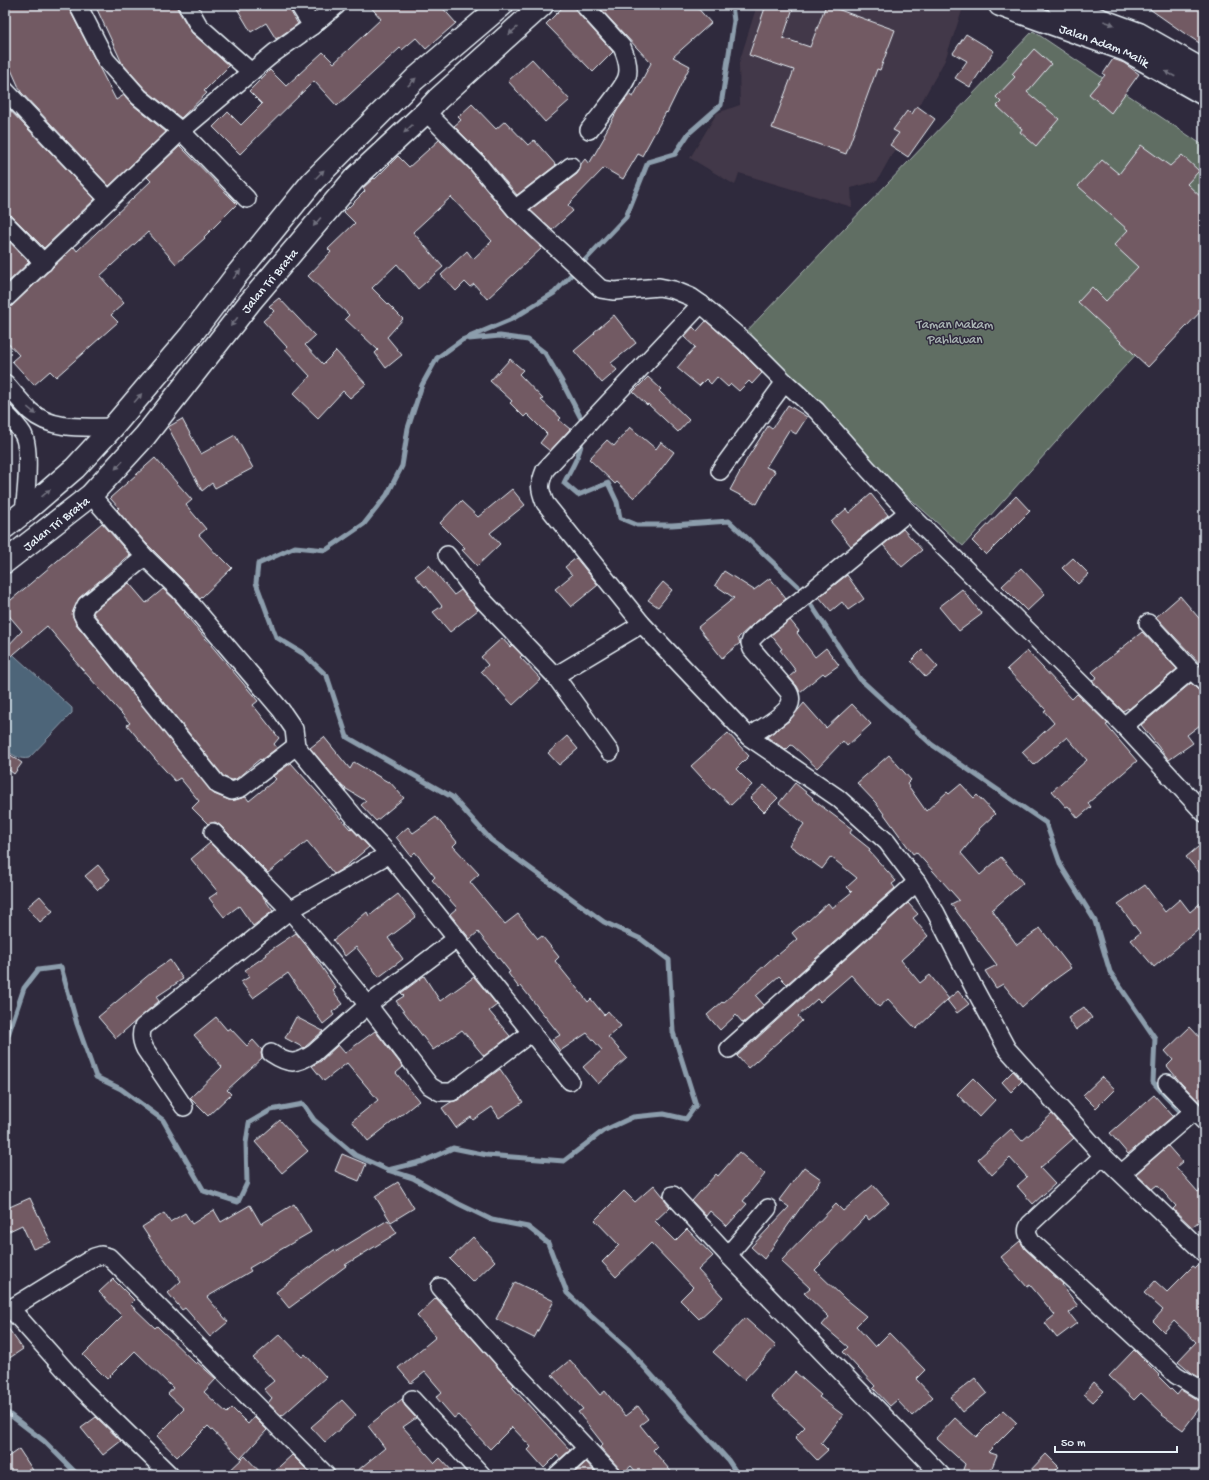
<svg xmlns="http://www.w3.org/2000/svg" width="1209" height="1480" font-family="'Gochi Hand',sans-serif">
<style>
.built{fill:#433848}
.green{fill:#606e63;stroke:#a4b0ae}
.water{fill:#4e6579;stroke:#8c9dac}
.lines{fill:none;stroke-linecap:round;stroke-linejoin:round}
.stream{stroke:#8c9dac;stroke-width:5}
.building{fill:#725a63;stroke:#e8f1f8}
.street-casing{stroke:#e8f1f8;stroke-width:20}
.secondary-casing{stroke:#e8f1f8;stroke-width:25}
.primary-casing{stroke:#e8f1f8;stroke-width:25}
.street{stroke:#2f2a3d;stroke-width:17}
.secondary{stroke:#2f2a3d;stroke-width:22}
.primary{stroke:#2f2a3d;stroke-width:22}
.oneway{fill:#70707e}
.labels{text-anchor:middle;stroke-width:3;stroke-linejoin:round;paint-order:stroke}
.street-label{font-size:13px;fill:#e8f1f8;stroke:#2f2a3d}
.park-label{font-size:13px;fill:#abb6b5;stroke:#2f2a3d}
</style>
<rect width="100%" height="100%" fill="#2f2a3d"/>
<filter id="ink" filterUnits="userSpaceOnUse"><feTurbulence type="fractalNoise" baseFrequency=".025" numOctaves="2"/><feDisplacementMap in="SourceGraphic" scale="8" xChannelSelector="R" yChannelSelector="G"/><feConvolveMatrix kernelMatrix="1 2 1 2 8 2 1 2 1" color-interpolation-filters="sRGB"/></filter>
<g filter="url(#ink)">
<path class="built" d="M757,5H964L945,60L877,181L851,188L852,207L739,173L735,185L690,158L717,113L740,105L739,63Z"/>
<path class="green" d="M1033,31L1204,146V282L1097,396L963,546L885,476L743,335Z"/>
<path class="water" d="M5,647L72,708V713L70,715L29,758C19,760 13,755 5,749Z"/>
<g class="lines">
<g class="stream">
<path d="M469,339L500,336L528,340L545,353L561,380L584,424"/>
<path d="M582,438C581,454 571,469 564,483L578,495L608,483L617,502L620,518L637,525H672L729,521L798,586"/>
<path d="M812,606L860,679L931,744L1046,823L1061,866L1095,921L1110,972L1155,1038L1153,1082L1166,1097L1185,1116"/>
<path d="M5,1044L24,988L38,970L61,967L77,1024L96,1077L121,1089L163,1120L204,1191L238,1202L247,1183L246,1143L249,1123L271,1110L303,1104L314,1120L355,1155L388,1170L413,1178L459,1204L492,1220L528,1227L548,1243L567,1293L591,1316L628,1349L728,1460L738,1475"/>
<path d="M388,1170L424,1161L453,1148L487,1155L564,1161L603,1131L633,1117L664,1114L686,1119L696,1105L673,1032L669,960L641,939L604,922L491,840L452,797L347,737L327,676L304,654L276,637L256,583L258,564L295,547L326,550L364,524L387,495L402,466L408,428L422,385L437,358L462,340L512,319L554,293L626,217L648,162L675,154L689,133L721,105L734,21L732,5"/>
<path d="M5,1411L44,1441L78,1475"/>
</g>
</g>
<g class="building">
<path d="M5,5H67L116,100L124,95L133,105L166,132L109,186L21,92L5,56Z"/>
<path d="M95,5H177L178,10L192,33L229,66L204,91L207,93L181,118L146,90L122,63Z"/>
<path d="M235,5H287L298,24L276,39L266,23L251,32Z"/>
<path d="M369,5H440L456,23L426,49L416,38L402,50L400,48L337,106L314,81L240,154L213,127L228,112L241,125L262,104L249,91L270,70L286,86L323,52L334,63L381,19Z"/>
<path d="M565,5H574L577,12L613,52L593,72L546,24Z"/>
<path d="M597,5H695L711,23L673,57L690,66L667,113L666,112L642,156L638,154L623,179L604,168L568,205L573,211L552,230L530,210L577,174L580,169L581,164L585,159L589,164L605,136L604,135L618,109L629,95L633,97L651,63Z"/>
<path d="M766,5H794L783,38L810,47L826,5L895,30L880,70L877,69L846,154L772,128L794,70L749,55Z"/>
<path d="M1144,5H1204V46L1184,33Z"/>
<path d="M966,34L994,51L970,87L955,78L967,61L953,53Z"/>
<path d="M1034,49L1051,64L1027,92L1059,119L1036,146L1020,132L1022,129L997,106L1001,102L996,97L1015,77L1012,74Z"/>
<path d="M532,59L570,100L545,122L508,81Z"/>
<path d="M1113,59L1124,63L1139,74L1111,113L1089,94L1105,75L1103,74Z"/>
<path d="M472,104L496,129L505,121L528,145L534,140L556,165L517,195L485,157L454,126L461,120L458,117Z"/>
<path d="M5,105L95,199L44,248L12,216L5,213Z"/>
<path d="M917,106L935,119L908,157L890,145L899,133L893,130L907,111L912,114Z"/>
<path d="M439,140L470,170L508,216L542,248L487,299L474,284L470,287L465,282L456,291L441,275L467,251L473,259L492,241L451,197L413,232L443,267L418,289L397,264L372,288L403,319L387,337L402,355L386,368L375,353L378,350L345,319L349,315L308,276L331,252L328,249L355,223L344,212L365,191L363,188L374,178L375,179L398,156L409,167Z"/>
<path d="M1141,145L1170,166L1182,155L1199,171L1187,184L1204,200V308L1148,367L1078,302L1092,287L1106,301L1138,267L1114,245L1128,230L1078,186L1102,160L1119,174Z"/>
<path d="M180,146L237,204L204,237L205,238L176,264L148,232L100,276L124,303L111,315L118,322L56,377L50,371L34,385L12,361L19,355L5,340V309L12,306L74,247L77,251L151,181L147,177Z"/>
<path d="M5,237L29,262L5,285Z"/>
<path d="M279,298L315,336L305,345L323,364L336,351L366,384L350,398L343,391L318,418L293,394L310,376L285,349L287,347L263,321L274,311L269,306Z"/>
<path d="M614,315L636,343L611,363L617,370L602,383L574,351L595,333L594,332Z"/>
<path d="M706,321L738,349L762,373L752,384L749,381L739,391L731,384L728,387L717,377L711,384L706,379L699,386L677,368L695,347L684,337L693,327L697,331Z"/>
<path d="M510,359L523,370L519,374L543,399L541,400L561,418L559,420L570,429L550,451L540,443L547,434L527,414L524,417L510,403L512,401L490,381Z"/>
<path d="M648,377L661,389L659,391L689,420L678,432L648,404L647,405L633,392Z"/>
<path d="M788,405L807,417L796,434L789,430L766,467L775,471L757,504L730,490L748,457L768,426L772,429Z"/>
<path d="M182,419L201,454L235,435L253,468L215,488L212,483L202,491L168,427Z"/>
<path d="M630,427L656,449L661,442L674,452L659,472L634,498L617,482L615,484L589,459L607,440L614,446Z"/>
<path d="M155,458L192,500L186,505L206,529L199,535L218,556L219,555L232,568L200,599L187,584L145,542L117,510L119,508L110,498Z"/>
<path d="M512,489L525,505L490,533L500,544L477,566L462,550L465,548L440,523L461,501L478,517Z"/>
<path d="M871,494L888,515L851,546L831,522L846,509L849,513Z"/>
<path d="M1016,496L1030,511L986,555L972,541Z"/>
<path d="M102,523L130,555L79,598L72,614L76,624L214,794L229,800H235L246,797L249,801L276,779L273,776L291,763L350,829L351,828L369,847L345,867L334,874L307,841L268,873L220,825L215,822L208,824L192,808L199,801L180,778L175,781L155,759L127,725L130,723L74,660L75,659L47,626L8,659L5,656V649L22,631L5,611V605Z"/>
<path d="M903,529L922,550L902,567L883,545Z"/>
<path d="M576,558L598,585L571,607L555,589L572,575L565,567Z"/>
<path d="M1073,558L1089,574L1078,584L1062,568Z"/>
<path d="M429,565L454,595L461,590L478,610L450,632L433,612L442,606L426,586L425,587L415,576Z"/>
<path d="M1021,568L1045,594L1027,611L1002,586Z"/>
<path d="M724,571L754,590L770,578L786,599L752,625L738,638L740,643L722,658L698,627L734,598L715,585Z"/>
<path d="M847,575L864,599L848,610L842,602L831,611L819,597Z"/>
<path d="M663,582L672,590L658,607L648,600Z"/>
<path d="M129,583L146,603L163,589L173,598L185,612L184,613L258,701L253,705L279,738L274,744L277,748L261,760L260,759L236,779L232,780L224,777L93,613L94,611Z"/>
<path d="M962,589L982,614L959,631L939,607Z"/>
<path d="M1180,596L1204,624V668L1156,617Z"/>
<path d="M790,620L799,631L797,633L815,657L826,648L839,665L825,675L823,673L800,692L797,686L789,677L796,671L780,650L782,649L771,635Z"/>
<path d="M1142,632L1177,669L1129,709L1128,708L1123,711L1092,681L1097,677L1092,672Z"/>
<path d="M502,638L510,647L512,645L522,655L520,657L541,679L513,705L481,671L488,665L481,657Z"/>
<path d="M922,650L938,667L926,677L911,661Z"/>
<path d="M1027,651L1072,699L1077,694L1108,724L1106,725L1137,761L1088,803L1091,807L1078,818L1068,806L1066,807L1052,791L1087,760L1067,737L1034,765L1022,752L1054,723L1044,711L1046,710L1007,669Z"/>
<path d="M1191,683L1198,690L1204,692V722L1187,735L1193,743L1169,760L1141,725Z"/>
<path d="M804,703L826,728L852,704L871,724L847,746L843,741L817,768L793,746L791,745L786,750L767,737L789,721Z"/>
<path d="M728,733L749,756L736,769L752,785L731,805L714,789L713,790L691,766Z"/>
<path d="M567,736L578,749L559,765L548,753Z"/>
<path d="M324,737L350,769L354,762L388,782L389,781L404,798L376,821L361,805L366,801L343,787L310,748Z"/>
<path d="M5,751L22,763L14,774L5,767Z"/>
<path d="M889,755L911,780L907,784L926,811L947,792L949,794L961,784L974,798L977,795L995,814L979,829L980,830L961,853L980,875L1001,857L1023,883L992,910L1017,945L1040,928L1071,968L1043,988L1022,1007L1003,984L996,988L985,971L997,965L951,904L959,900L916,852L913,854L876,803L857,783Z"/>
<path d="M795,783L813,798L812,799L852,829L850,833L870,849L869,851L896,881L892,884L895,888L787,984L779,976L756,996L764,1005L743,1023L736,1015L720,1030L707,1015L722,1002L723,1003L777,954L778,955L797,939L792,933L807,920L808,921L828,903L832,908L852,892L847,887L857,878L831,857L822,869L789,845L804,824L779,803Z"/>
<path d="M764,785L778,798L764,812L750,798Z"/>
<path d="M436,817L457,842L453,846L479,874L470,882L505,924L518,914L538,939L542,936L559,957L555,961L588,1002L591,999L604,1015L608,1011L621,1026L608,1037L627,1058L598,1084L583,1067L602,1050L587,1033L560,1051L552,1040L560,1035L521,986L519,988L508,973L510,972L478,932L470,939L450,914L457,908L432,880L435,877L415,852L411,856L396,837L408,827L413,833Z"/>
<path d="M1204,842V878L1186,857Z"/>
<path d="M210,843L263,897L273,911L253,926L239,906L224,917L209,898L218,892L191,859Z"/>
<path d="M98,865L110,879L98,890L85,876Z"/>
<path d="M1145,885L1165,912L1180,899L1190,912L1204,900V925L1154,967L1131,940L1140,933L1118,904Z"/>
<path d="M398,894L416,917L388,938L403,959L379,977L356,947L345,956L333,940L367,912L369,916Z"/>
<path d="M40,896L53,911L40,922L27,907Z"/>
<path d="M908,903L918,914L913,918L928,936L901,960L920,983L930,975L949,999L947,1000L958,991L969,1004L957,1013L947,1000L916,1029L888,999L879,1007L851,975L820,1002L817,999L798,1016L802,1021L748,1068L737,1056Z"/>
<path d="M296,933L310,950L336,988L333,991L343,1004L332,1012L334,1015L323,1024L288,973L253,998L241,982L249,977L245,970L267,955L266,953Z"/>
<path d="M170,960L183,979L156,997L159,1001L116,1038L98,1017L151,973Z"/>
<path d="M424,976L440,1001L474,977L497,1005L489,1011L510,1036L484,1056L462,1030L433,1050L396,1001L404,996L401,993Z"/>
<path d="M1084,1007L1092,1018L1076,1030L1068,1018Z"/>
<path d="M216,1017L227,1030L230,1028L247,1046L253,1040L262,1050L261,1053L262,1058L227,1090L231,1094L208,1116L190,1098L222,1067L194,1035Z"/>
<path d="M296,1017L323,1031L304,1048L285,1038Z"/>
<path d="M1190,1027L1204,1042V1107L1181,1083L1167,1066L1173,1060L1165,1051Z"/>
<path d="M375,1031L403,1067L396,1073L419,1101L368,1141L352,1121L378,1100L347,1063L324,1081L312,1066L321,1061L338,1045L345,1053Z"/>
<path d="M500,1069L523,1102L499,1118L492,1107L473,1120L471,1117L456,1128L442,1108L451,1102L458,1100Z"/>
<path d="M1013,1071L1022,1081L1011,1092L1002,1082Z"/>
<path d="M1102,1077L1115,1089L1096,1108L1083,1095Z"/>
<path d="M973,1078L995,1100L979,1117L957,1094Z"/>
<path d="M1154,1095L1173,1116L1128,1154L1110,1133Z"/>
<path d="M1052,1114L1074,1138L1040,1168L1055,1184L1033,1204L1017,1186L1027,1177L1010,1158L992,1175L978,1159L1011,1129L1022,1141Z"/>
<path d="M280,1120L308,1151L282,1173L255,1142Z"/>
<path d="M1168,1146L1182,1162L1176,1167L1198,1192L1204,1187V1217L1192,1227L1173,1209L1176,1206L1157,1185L1152,1189L1136,1174Z"/>
<path d="M739,1152L765,1174L743,1201L747,1204L727,1226L710,1211L706,1216L692,1201L716,1174L718,1176Z"/>
<path d="M342,1154L366,1164L359,1181L335,1171Z"/>
<path d="M804,1167L821,1179L764,1259L751,1247L789,1207L779,1200Z"/>
<path d="M398,1182L414,1208L391,1222L375,1196Z"/>
<path d="M654,1185L663,1196L665,1201L670,1207L655,1221L675,1241L687,1229L713,1256L698,1270L723,1297L699,1319L680,1300L693,1287L651,1243L616,1277L602,1262L619,1245L595,1220L624,1191L635,1202Z"/>
<path d="M873,1185L889,1203L869,1220L866,1216L820,1263L821,1264L815,1270L845,1299L866,1316L856,1326L875,1347L889,1333L925,1370L916,1379L933,1397L912,1416L897,1400L890,1406L873,1388L875,1386L843,1352L848,1347L822,1325L829,1317L804,1293L810,1288L781,1261L836,1204L843,1211Z"/>
<path d="M30,1198L51,1242L33,1249L22,1225L5,1233V1209Z"/>
<path d="M294,1204L311,1232L249,1268L251,1271L207,1297L228,1322L210,1337L185,1308L182,1310L168,1293L181,1281L154,1245L142,1227L164,1213L170,1222L185,1213L192,1224L214,1210L221,1222L250,1205L261,1224Z"/>
<path d="M388,1220L397,1233L345,1265L346,1266L289,1308L276,1292L334,1250L335,1252Z"/>
<path d="M473,1237L495,1261L473,1282L450,1259Z"/>
<path d="M1020,1241L1025,1249L1063,1284L1062,1285L1078,1306L1069,1313L1077,1323L1057,1338L1045,1323L1055,1315L1030,1285L1027,1287L1001,1257Z"/>
<path d="M1201,1263H1204V1380L1192,1373L1178,1361L1196,1342L1174,1321L1164,1332L1153,1321L1163,1310L1144,1293L1155,1281L1167,1292L1193,1266L1196,1268Z"/>
<path d="M113,1279L134,1300L130,1304L155,1328L157,1326L196,1364L197,1362L216,1379L204,1392L227,1413L232,1408L248,1424L254,1417L267,1430L241,1458L208,1426L177,1457L157,1436L184,1409L168,1394L173,1388L135,1351L107,1379L83,1355L122,1316L99,1292Z"/>
<path d="M515,1282L554,1301L534,1338L496,1319Z"/>
<path d="M436,1298L514,1385L512,1387L570,1450L560,1459L557,1455L544,1468L528,1450L531,1447L512,1427L490,1449L458,1415L454,1418L436,1397L442,1392L425,1372L411,1383L398,1368L436,1337L417,1316Z"/>
<path d="M745,1318L776,1346L744,1380L713,1352Z"/>
<path d="M5,1324L23,1349L5,1361Z"/>
<path d="M280,1334L302,1357L305,1354L326,1377L282,1416L268,1403L272,1398L264,1389L274,1381L253,1358Z"/>
<path d="M1134,1350L1159,1375L1158,1376L1177,1395L1181,1390L1199,1401L1204,1402L1183,1430L1162,1415L1163,1414L1141,1393L1134,1400L1109,1376Z"/>
<path d="M570,1360L600,1395L605,1391L625,1416L638,1406L648,1419L640,1425L657,1446L653,1450L674,1475H639L631,1466L622,1474L619,1468L600,1447L603,1444L578,1412L583,1409L552,1375Z"/>
<path d="M795,1372L821,1395L819,1397L843,1415L821,1443L828,1450L817,1460L795,1437L805,1427L772,1397Z"/>
<path d="M975,1378L987,1393L963,1412L951,1397Z"/>
<path d="M1094,1382L1104,1391L1093,1402L1084,1394Z"/>
<path d="M402,1399L405,1406L416,1418L403,1427L435,1463L440,1458L456,1475H352L385,1448L368,1426Z"/>
<path d="M342,1400L356,1415L325,1442L311,1427Z"/>
<path d="M1003,1410L1017,1423L988,1452L997,1455L989,1475H961L965,1464L936,1438L955,1418L976,1437Z"/>
<path d="M96,1417L121,1441L103,1455L81,1428Z"/>
<path d="M19,1449L36,1475H5V1459Z"/>
<path d="M1046,1454L1059,1467L1051,1475H1026Z"/>
<path d="M292,1455L312,1475H270Z"/>
<path d="M245,1456L263,1475H225Z"/>
<path d="M586,1462L598,1475H572Z"/>
</g>
<g class="lines">
<g class="street-casing">
<g id="street">
<path d="M78,5L106,60L139,97L181,131L247,199"/>
<path d="M299,5L312,26L337,5"/>
<path d="M584,5L622,47C626,56 630,67 627,77C624,88 597,119 589,130"/>
<path d="M251,72L274,53L312,26"/>
<path d="M5,90L109,200"/>
<path d="M426,112L477,163L515,209L571,166"/>
<path d="M515,209L601,289L614,291L659,287L674,290L691,297L701,304L745,342L785,382L817,411L868,469L908,512L1124,726L1204,813"/>
<path d="M5,223L44,263"/>
<path d="M5,299L181,131L251,72L199,26L187,5"/>
<path d="M701,304L545,470C539,485 539,488 545,503L642,624L749,737L838,798L887,842L917,882L936,913L973,986L1007,1049L1103,1156L1204,1253"/>
<path d="M5,383C13,392 21,402 30,411C52,431 86,427 113,427"/>
<path d="M5,413C11,419 19,427 23,434C31,449 26,495 24,512"/>
<path d="M720,471L785,382"/>
<path d="M91,495L145,557L180,591L281,710L294,729L296,746L357,820L389,854L570,1081"/>
<path d="M447,555L474,591L555,676L610,752"/>
<path d="M145,557L86,605L82,614L84,618L218,785L232,791L241,788L296,746"/>
<path d="M1148,623L1191,670L1204,682"/>
<path d="M555,676L642,624"/>
<path d="M1124,726L1191,670"/>
<path d="M749,737C759,730 784,715 789,706C792,700 791,696 788,691L752,649L750,643L751,640L759,632L798,602L908,512"/>
<path d="M213,832L290,910L368,1005L430,1086L440,1092H452L532,1032"/>
<path d="M729,1049L917,882"/>
<path d="M271,1053C289,1065 296,1065 314,1053L368,1005L456,939"/>
<path d="M1167,1083L1204,1121"/>
<path d="M184,1107L145,1049C141,1041 140,1035 143,1027L290,910L389,854"/>
<path d="M1103,1156L1030,1224C1025,1231 1028,1235 1032,1242L1176,1375L1204,1392"/>
<path d="M1122,1173L1187,1117L1193,1110"/>
<path d="M673,1195L728,1255L941,1475"/>
<path d="M728,1255L768,1208"/>
<path d="M440,1287L504,1360L612,1475"/>
<path d="M11,1309L82,1389L170,1475"/>
<path d="M5,1312L94,1257L101,1255L109,1257L326,1475"/>
<path d="M412,1399L482,1475"/>
<path d="M557,1475L587,1448"/>
</g>
</g>
<g class="secondary-casing">
<g id="secondary">
<path d="M5,527L24,512L75,468L113,427L191,335L235,277L313,181L415,79L502,5"/>
<path id="s1" d="M5,562L91,495L145,436L250,302L354,179L426,112L438,99L542,5"/>
</g>
</g>
<g class="primary-casing">
<g id="primary">
<path id="s2" d="M1000,5L1126,50L1204,94"/>
<path d="M1059,5L1139,34L1204,71"/>
</g>
</g>
<use href="#street" class="street"/>
<use href="#secondary" class="secondary"/>
<use href="#primary" class="primary"/>
</g>
<defs><path id="oneway-solid" d="M-6-.8H1V-3.2L6.5 0L1 3.2V.8H-6Z"/></defs>
<g class="oneway">
<use href="#oneway-solid" transform="translate(1109 23) rotate(20)"/>
<use href="#oneway-solid" transform="translate(513 31) rotate(138)"/>
<use href="#oneway-solid" transform="translate(1170 74) rotate(-152)"/>
<use href="#oneway-solid" transform="translate(412 82) rotate(-44)"/>
<use href="#oneway-solid" transform="translate(408 129) rotate(137)"/>
<use href="#oneway-solid" transform="translate(320 174) rotate(-45)"/>
<use href="#oneway-solid" transform="translate(317 222) rotate(130)"/>
<use href="#oneway-solid" transform="translate(237 274) rotate(-51)"/>
<use href="#oneway-solid" transform="translate(234 322) rotate(128)"/>
<use href="#oneway-solid" transform="translate(138 398) rotate(-50)"/>
<use href="#oneway-solid" transform="translate(32 411) rotate(39)"/>
<use href="#oneway-solid" transform="translate(119 465) rotate(133)"/>
<use href="#oneway-solid" transform="translate(46 493) rotate(-41)"/>
</g>
</g>
<g class="labels">
<g class="street-label">
<text dy="5" stroke="none"><textPath href="#s2" startOffset="112">Jalan Adam Malik</textPath></text>
<text dy="5" stroke="none"><textPath href="#s1" startOffset="388">Jalan Tri Brata</textPath></text>
<text dy="5" stroke="none"><textPath href="#s1" startOffset="64">Jalan Tri Brata</textPath></text>
</g>
<g class="park-label">
<text x="955" y="328">Taman Makam<tspan x="955" dy="15">Pahlawan</tspan></text>
</g>
</g>
<rect width="1209" height="1480" fill="none" stroke="#2f2a3d" stroke-width="20"/>
<rect x="10" y="10" width="1189" height="1460" fill="none" stroke="#e8f1f8" stroke-width="1.5" filter="url(#ink)"/>
<path d="M1055 1446v6h122v-6" fill="none" stroke="#e8f1f8" stroke-width="2"/>
<text x="1061" y="1446" font-size="12" fill="#e8f1f8" stroke="#2f2a3d" stroke-width="3" paint-order="stroke">50 m</text>
</svg>
